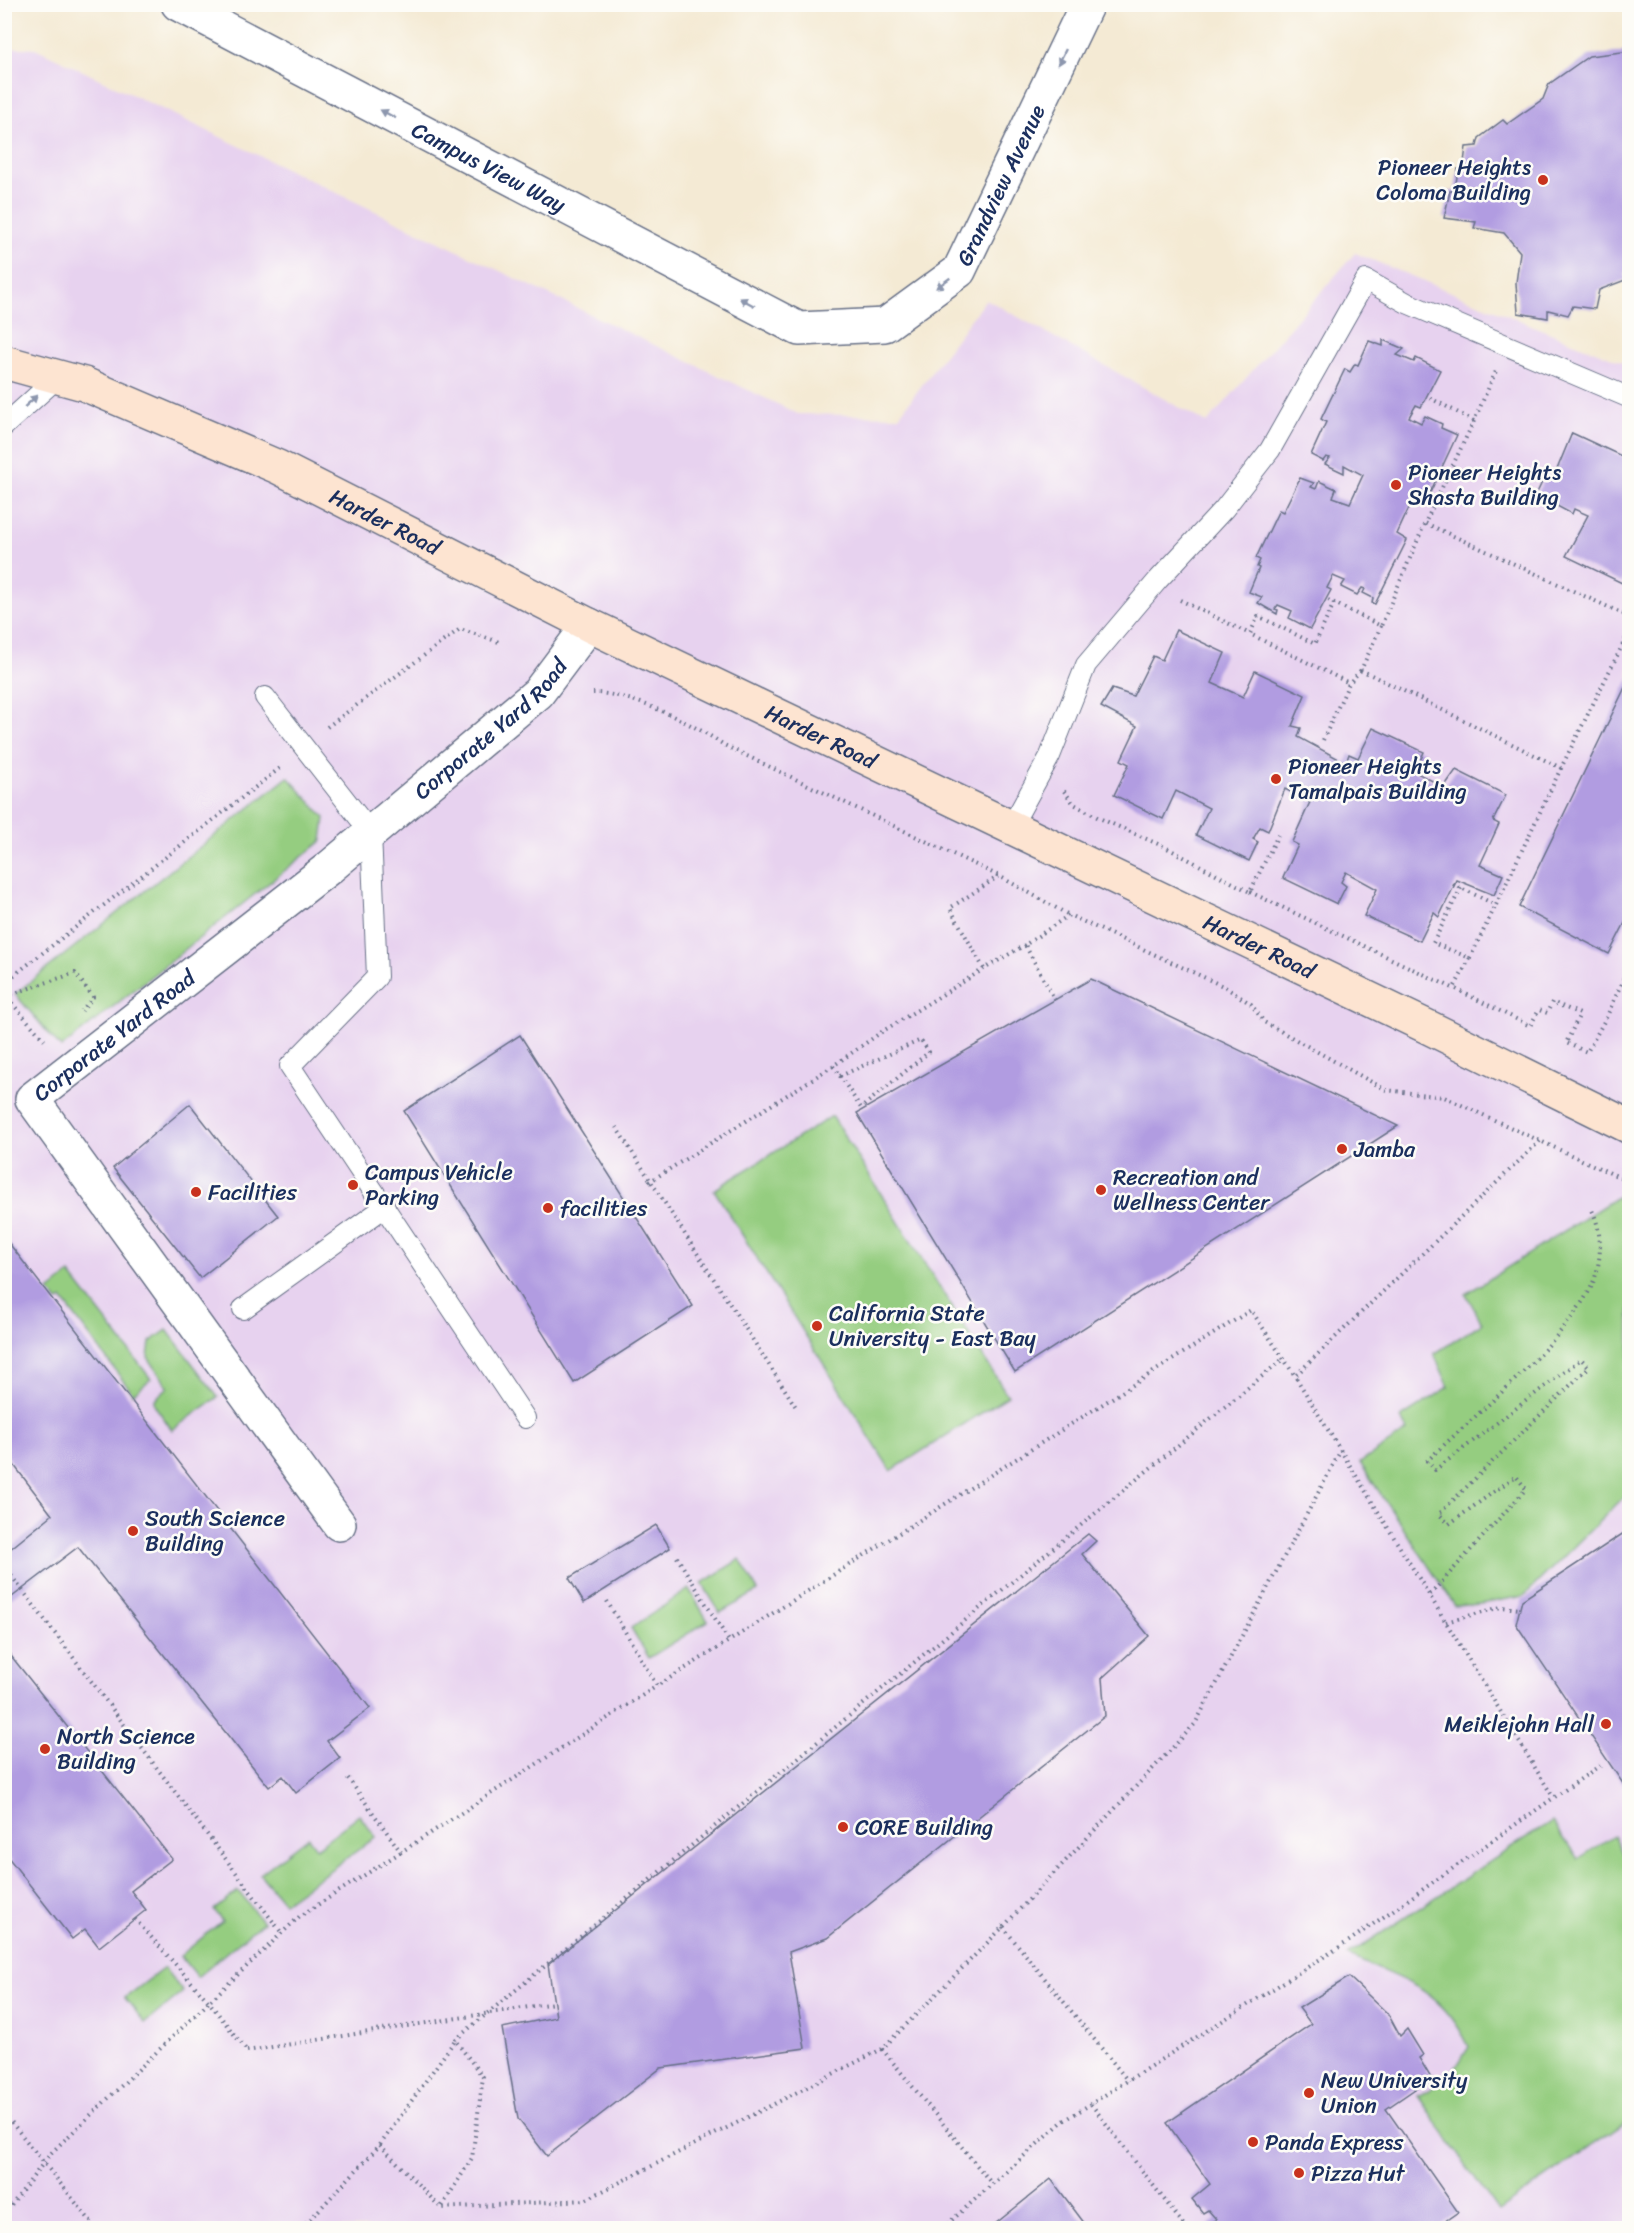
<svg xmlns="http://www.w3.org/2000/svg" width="1634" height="2233" font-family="Sriracha,sans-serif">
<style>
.built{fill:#e7d2ef}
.green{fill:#95cd80;stroke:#587e6f;stroke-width:1.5}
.building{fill:#b19ce1}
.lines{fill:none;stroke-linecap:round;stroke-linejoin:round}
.lane-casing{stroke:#677087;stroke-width:22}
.street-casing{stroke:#677087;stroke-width:36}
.secondary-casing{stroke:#677087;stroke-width:36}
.path{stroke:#677087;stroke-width:4;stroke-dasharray:1.5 4.5;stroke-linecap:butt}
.lane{stroke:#fff;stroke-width:20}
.street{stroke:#fff;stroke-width:33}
.secondary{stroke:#fde4d1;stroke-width:33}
.path-bridge{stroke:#677087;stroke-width:4;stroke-dasharray:1.5 4.5;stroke-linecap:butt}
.oneway{fill:#8d97ae}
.poi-dot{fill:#c8321e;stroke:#fdfcf7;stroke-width:2}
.labels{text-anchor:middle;stroke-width:5;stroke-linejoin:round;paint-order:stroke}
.street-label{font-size:22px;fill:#1b2f5e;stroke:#fdfcf7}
.poi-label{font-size:22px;fill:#1b2f5e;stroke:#fdfcf7;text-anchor:start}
</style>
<rect width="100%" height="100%" fill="#fdfcf7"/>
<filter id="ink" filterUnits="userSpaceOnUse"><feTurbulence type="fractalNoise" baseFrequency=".0167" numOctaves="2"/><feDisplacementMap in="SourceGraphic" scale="12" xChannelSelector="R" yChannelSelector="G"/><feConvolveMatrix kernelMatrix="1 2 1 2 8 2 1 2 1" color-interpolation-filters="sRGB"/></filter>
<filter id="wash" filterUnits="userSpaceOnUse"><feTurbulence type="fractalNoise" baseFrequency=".008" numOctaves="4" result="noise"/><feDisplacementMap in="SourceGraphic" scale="24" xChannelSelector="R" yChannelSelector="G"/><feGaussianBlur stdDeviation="1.35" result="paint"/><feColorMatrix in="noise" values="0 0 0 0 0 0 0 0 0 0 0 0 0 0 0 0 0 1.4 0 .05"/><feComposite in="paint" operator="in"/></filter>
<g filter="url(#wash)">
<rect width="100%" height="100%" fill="#f4ead4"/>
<path class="built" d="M5,48H35L798,414L899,416L986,299L1207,423L1355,253L1629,365V2228H5Z"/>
<g class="green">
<path d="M288,777L325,818L322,841L61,1048L15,994Z"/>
<path d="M832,1116L1008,1396L891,1471L714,1190Z"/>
<path d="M1625,1192L1630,1195L1629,1492L1524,1596L1481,1604L1455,1606L1360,1463L1407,1431L1401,1418L1449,1387L1434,1354L1482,1323L1466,1294Z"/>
<path d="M70,1274L151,1379L133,1394L62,1299L58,1302L49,1291Z"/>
<path d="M167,1330L218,1397L172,1430L155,1406L154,1400L168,1387L148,1357L150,1342Z"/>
<path d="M740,1559L758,1591L720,1613L702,1583Z"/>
<path d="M689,1589L708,1621L649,1658L631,1628Z"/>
<path d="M359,1815L376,1837L284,1903L260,1874L308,1837L316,1848Z"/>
<path d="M1552,1821L1578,1859L1614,1835L1629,1864V2120L1498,2211L1418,2096L1449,2078L1469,2047C1440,1985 1404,1983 1348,1955Z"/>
<path d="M238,1891L263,1922L197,1977L180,1956L222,1921L214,1910Z"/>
<path d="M164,1968L183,1992L145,2023L125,1998Z"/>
</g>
<g id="blocks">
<g class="building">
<path d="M1630,51V270L1624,274L1628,279L1599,290L1595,309L1573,306L1568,315L1548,310V318L1518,313L1516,283L1520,252L1504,233L1474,228L1476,222L1444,218L1450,191H1455L1458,169L1463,170L1466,147L1477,146L1479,138L1503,120L1507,124L1543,99L1549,84L1589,56Z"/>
<path d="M1383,340L1404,349L1397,355L1414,362L1416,358L1440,370L1421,407L1416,405L1409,417L1421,423L1425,416L1442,424L1441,428L1457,435L1428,497L1416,493L1397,534L1407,540L1375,604L1372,603L1373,598L1363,593L1365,589L1362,588L1357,595L1341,587L1345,581L1333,576L1327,588L1331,590L1310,629L1289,618L1292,611L1278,605L1275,609L1278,610L1277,614L1258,603L1262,597L1249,592L1259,568L1257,567L1260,560L1256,558L1279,510L1283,512L1300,478L1314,483L1311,487L1316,489L1319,481L1336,489L1333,497L1350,503L1363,475L1344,465V473L1325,464L1330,458L1326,457L1323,461L1311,455L1326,422L1321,419L1345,369L1350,372L1355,364L1358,365L1369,341L1383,346Z"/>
<path d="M1572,433L1630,460V567L1622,583L1566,556L1588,515L1574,509L1572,514L1536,495L1545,476L1553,479Z"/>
<path d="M1176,630L1225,653L1212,683L1243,697L1255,671L1305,695L1292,726L1301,728L1298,737L1346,763L1349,754L1358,758L1373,728L1424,752L1415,772L1444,787L1456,770L1506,795L1493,821L1499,824L1480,865L1503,875L1494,895L1457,880L1439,917L1434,913L1420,941L1364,916L1377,889L1346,872L1341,882L1346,886L1337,904L1283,878L1298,845L1292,842L1310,802L1285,789L1268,831L1260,827L1253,839L1258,842L1249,861L1196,835L1209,808L1176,791L1163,819L1114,795L1129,764L1121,760L1137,726L1101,707L1112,689L1133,696L1153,656L1162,660Z"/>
<path d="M1630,677V913L1609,954L1519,907Z"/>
<path d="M1091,979L1398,1126L1015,1372L857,1113Z"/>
<path d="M520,1035L693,1306L574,1383L404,1111Z"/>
<path d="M190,1104L278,1216L200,1278L113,1168Z"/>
<path d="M8,1242L370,1708L327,1741L340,1758L296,1793L283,1776L269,1787L78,1547L4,1603V1554L52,1515L4,1452V1244Z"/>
<path d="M656,1525L670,1548L584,1603L569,1578Z"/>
<path d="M1630,1529V1626L1626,1648L1630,1653V1794L1516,1624L1522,1600Z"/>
<path d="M1088,1534L1096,1541L1082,1554L1149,1636L1102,1678L1105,1716L827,1938L789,1952L805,2048L661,2068L547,2156L518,2119L502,2028L556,2017L548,1964Z"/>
<path d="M4,1647L172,1859L131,1891L146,1910L99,1947L85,1929L72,1939L4,1852Z"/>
<path d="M1349,1977L1388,2014L1400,2036L1407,2029L1423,2055L1419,2058L1431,2078L1386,2109L1458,2212L1435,2228H1213L1210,2225L1216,2219L1208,2210L1203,2213L1192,2199L1210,2184L1167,2123L1311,2024L1299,2008Z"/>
<path d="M1051,2179L1088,2228H990Z"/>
</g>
</g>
</g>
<g filter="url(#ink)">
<use href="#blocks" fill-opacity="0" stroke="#677087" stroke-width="1.5"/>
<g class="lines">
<g class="lane-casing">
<g id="lane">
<path d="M4,426L58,377"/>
<path d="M265,697L371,833L377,977L290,1066L525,1418"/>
<path d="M1011,827L1050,756L1086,665L1158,580L1224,509L1270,450L1366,280L1407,303L1630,398"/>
<path d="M243,1309L385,1207"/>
</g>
</g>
<g class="street-casing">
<g id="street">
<path id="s1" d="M178,4L799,329L885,325L959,271L1087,4"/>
<path id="s2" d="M339,1524L32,1099L330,867L538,693L589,625"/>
</g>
</g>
<g class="secondary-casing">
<g id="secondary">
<path id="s3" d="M4,362L84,384L278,467L589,625L1430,1028L1630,1127"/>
</g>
</g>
<g class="path">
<path d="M1430,398L1474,421L1496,371"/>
<path d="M1474,421L1425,523L1630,617"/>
<path d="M1180,600L1250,634"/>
<path d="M1328,600L1381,626L1425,523"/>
<path d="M1334,603L1315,644L1258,616L1250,634L1349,683"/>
<path d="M1381,626L1361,670L1561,768L1630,630"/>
<path d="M593,693C629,692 694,724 724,745L999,876"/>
<path d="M327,727L460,629L499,642"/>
<path d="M1323,740L1349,683L1361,670"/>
<path d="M1064,791L1074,804L1099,818L1167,848L1250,892L1278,835"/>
<path d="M1453,884L1496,905L1561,768"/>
<path d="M1461,888L1433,943L1470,958L1454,988L1530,1026L1539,1010L1547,1013L1552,1002L1580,1014L1566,1043L1587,1052L1607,1016L1630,964"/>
<path d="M1250,892L1455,989"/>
<path d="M1025,945L984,969L950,908L999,876L1069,915"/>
<path d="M1470,958L1496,905"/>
<path d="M4,983L280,768"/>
<path d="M4,994L45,1041"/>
<path d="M6,996L75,973L93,997L82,1011"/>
<path d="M1055,1000L1025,945L1069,915L1225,987L1251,1004L1264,1022L1386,1090L1444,1097L1630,1182"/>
<path d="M840,1076L861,1108L929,1052L921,1040L840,1076L833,1066L883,1031L984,969"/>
<path d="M616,1127L796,1407"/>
<path d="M1540,1141L1295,1376L1553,1797"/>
<path d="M649,1182L833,1066"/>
<path d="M677,1557L729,1641L1251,1310L1295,1376"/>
<path d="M4,1566L281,1932"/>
<path d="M1430,1595L1526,1489L1516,1476L1449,1524L1439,1514L1589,1367L1581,1359L1435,1470L1427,1461C1480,1410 1550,1356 1588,1293C1602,1269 1604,1235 1592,1210"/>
<path d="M607,1601L657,1686L729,1641"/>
<path d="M1446,1622L1501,1607L1520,1609"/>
<path d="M348,1778L401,1852L657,1686"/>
<path d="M135,1919L209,2002L300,1916L401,1852"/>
<path d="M1003,1927L1128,2081"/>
<path d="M455,2040L1283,1359"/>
<path d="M882,2049L992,2184"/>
<path d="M1091,2104L1186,2228"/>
<path d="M4,2113L96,2228"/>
<path d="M380,2145L441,2208L585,2200L882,2049L1003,1927L1195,1724L1341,1450"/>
<path d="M4,2215L51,2153L209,2002L247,2051"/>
<path d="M302,2228L380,2145L455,2040L483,2077L472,2158L441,2208"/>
<path d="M943,2228L1062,2122L1349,1941L1602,1764"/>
</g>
<use href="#lane" class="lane"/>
<use href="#street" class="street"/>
<use href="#secondary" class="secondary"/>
<path class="path-bridge" d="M247,2051L554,2003"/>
</g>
<defs><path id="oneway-solid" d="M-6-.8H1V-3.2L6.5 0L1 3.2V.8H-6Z" transform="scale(1.5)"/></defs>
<g class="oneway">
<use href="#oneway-solid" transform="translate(1062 57) rotate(116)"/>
<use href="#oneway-solid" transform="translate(388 114) rotate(-152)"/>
<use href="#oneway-solid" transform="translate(943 283) rotate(144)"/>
<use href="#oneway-solid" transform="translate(747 302) rotate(-152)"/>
<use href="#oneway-solid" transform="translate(31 401) rotate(-42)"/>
</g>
</g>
<g class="poi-dot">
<circle cx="1543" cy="180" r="6"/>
<circle cx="1396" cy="485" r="6"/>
<circle cx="1276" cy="779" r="6"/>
<circle cx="1342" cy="1149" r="6"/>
<circle cx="353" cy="1185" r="6"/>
<circle cx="1101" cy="1190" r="6"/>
<circle cx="196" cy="1192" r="6"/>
<circle cx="548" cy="1208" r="6"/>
<circle cx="817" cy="1326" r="6"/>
<circle cx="133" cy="1531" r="6"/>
<circle cx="1606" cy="1724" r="6"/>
<circle cx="45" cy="1749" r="6"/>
<circle cx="843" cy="1827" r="6"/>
<circle cx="1309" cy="2093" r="6"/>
<circle cx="1253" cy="2142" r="6"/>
<circle cx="1299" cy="2173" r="6"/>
</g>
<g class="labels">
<g class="street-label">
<text dy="8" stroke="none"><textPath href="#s1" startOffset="351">Campus View Way</textPath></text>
<text dy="8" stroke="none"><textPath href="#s1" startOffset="974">Grandview Avenue</textPath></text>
<text dy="8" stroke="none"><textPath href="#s3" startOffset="414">Harder Road</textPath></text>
<text dy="8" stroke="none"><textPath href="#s2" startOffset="1114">Corporate Yard Road</textPath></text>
<text dy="8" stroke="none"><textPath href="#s3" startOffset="900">Harder Road</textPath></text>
<text dy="8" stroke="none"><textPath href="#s3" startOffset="1386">Harder Road</textPath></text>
<text dy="8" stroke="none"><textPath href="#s2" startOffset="628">Corporate Yard Road</textPath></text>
</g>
<g class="poi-label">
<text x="1531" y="175" text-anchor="end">Pioneer Heights<tspan x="1531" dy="25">Coloma Building</tspan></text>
<text x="1408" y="480">Pioneer Heights<tspan x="1408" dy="25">Shasta Building</tspan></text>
<text x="1288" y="774">Pioneer Heights<tspan x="1288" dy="25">Tamalpais Building</tspan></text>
<text x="1354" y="1157">Jamba</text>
<text x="365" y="1180">Campus Vehicle<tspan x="365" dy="25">Parking</tspan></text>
<text x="1113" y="1185">Recreation and<tspan x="1113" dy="25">Wellness Center</tspan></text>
<text x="208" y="1200">Facilities</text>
<text x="560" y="1216">facilities</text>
<text x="829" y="1321">California State<tspan x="829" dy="25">University - East Bay</tspan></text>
<text x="145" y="1526">South Science<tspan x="145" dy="25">Building</tspan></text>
<text x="1594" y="1732" text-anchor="end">Meiklejohn Hall</text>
<text x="57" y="1744">North Science<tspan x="57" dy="25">Building</tspan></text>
<text x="855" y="1835">CORE Building</text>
<text x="1321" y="2088">New University<tspan x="1321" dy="25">Union</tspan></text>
<text x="1265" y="2150">Panda Express</text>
<text x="1311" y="2181">Pizza Hut</text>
</g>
</g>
<rect width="1634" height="2233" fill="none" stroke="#fdfcf7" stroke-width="24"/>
</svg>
